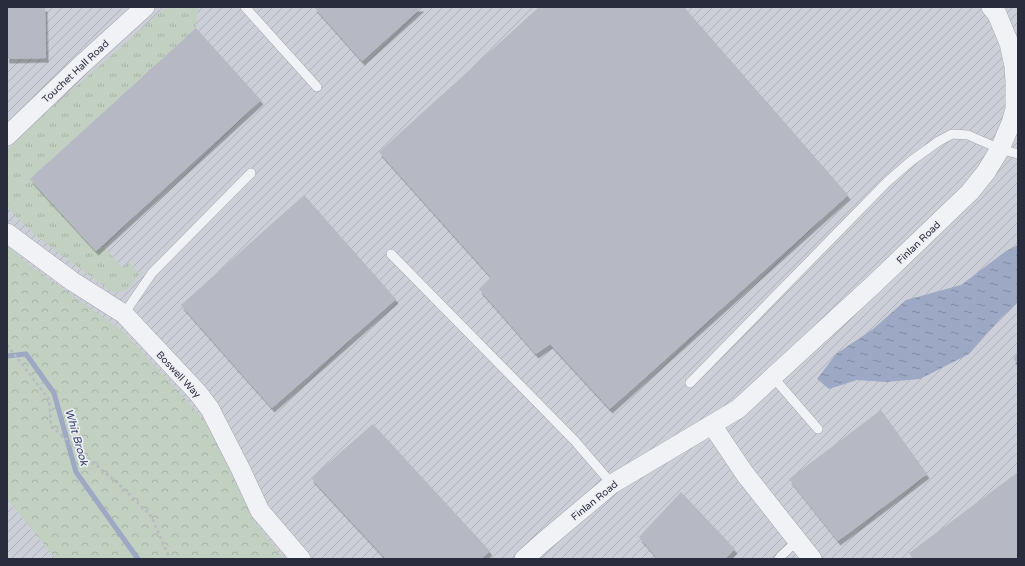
<svg xmlns="http://www.w3.org/2000/svg" width="1025" height="566" font-family="'Varela Round',sans-serif">
<style>
.industrial{fill:url(#industrial-furrows)}
.grass{fill:url(#grass-tufts)}
.forest{fill:url(#forest-crowns)}
.water{fill:url(#water-ripples)}
.lines{fill:none;stroke-linecap:round;stroke-linejoin:round}
.stream{stroke:#9da8c4;stroke-width:5}
.building{fill:#b6b9c3;filter:url(#shadow)}
.service-casing{stroke:#a5a6b0;stroke-width:10}
.minor-casing{stroke:#a5a6b0;stroke-width:20}
.path{stroke:#b9bbc1;stroke-width:2.5;stroke-dasharray:3 3;stroke-linecap:butt}
.service{stroke:#f1f2f5;stroke-width:9}
.minor{stroke:#f1f2f5;stroke-width:19}
.labels{text-anchor:middle;stroke-width:3.5;stroke-linejoin:round;paint-order:stroke}
.street-label{font-size:10px;fill:#292c3c;stroke:#eeeff4}
.water-label{font-size:11px;font-style:italic;fill:#37446c;stroke:#eeeff4}
</style>
<defs>
<pattern id="industrial-furrows" width="10" height="10" patternUnits="userSpaceOnUse"><rect width="10" height="10" fill="#cdcfd8"/><path d="M-1 1l2-2M0 10L10 0M9 11l2-2" fill="none" stroke="#b0b2ba"/></pattern>
<pattern id="grass-tufts" width="24" height="20" patternUnits="userSpaceOnUse"><rect width="24" height="20" fill="#c1d0c1"/><path d="M3 7l-1-3M5 7V3M7 7l1-3M15 17l-1-3M17 17v-4M19 17l1-3" fill="none" stroke="#a6b3a7"/></pattern>
<pattern id="forest-crowns" width="20" height="18" patternUnits="userSpaceOnUse"><rect width="20" height="18" fill="#c1d0c1"/><path d="M2 6a3 3 0 1 1 6 0M12 15a3 3 0 1 1 6 0" fill="none" stroke="#a6b3a7"/></pattern>
<pattern id="water-ripples" width="26" height="14" patternUnits="userSpaceOnUse"><rect width="26" height="14" fill="#9da8c4"/><path d="M2 4q2-2 4 0t4 0M15 11q2-2 4 0t4 0" fill="none" stroke="#8089a0"/></pattern>
<filter id="shadow"><feDropShadow dx="2.5" dy="4.5" stdDeviation="0" flood-color="#0004"/></filter>
</defs>
<rect width="100%" height="100%" fill="#dfe0e7"/>
<rect class="industrial" x="7" y="7" width="1011" height="552"/>
<path class="grass" d="M166,7H198L196,28L30,179L95,251L102,245L122,268L129,262L139,274C130,286 128,294 112,292L35,235L14,215L7,205V151L31,126Z"/>
<path class="forest" d="M7,245L31,266L124,332L206,422L256,524L284,559H56L7,499Z"/>
<path class="water" d="M1018,245V302L1000,319L969,354L920,379L885,382L857,380L829,389L817,379L836,354L873,329L906,300L961,285L1006,251Z"/>
<g class="lines">
<path class="stream" d="M7,356L26,354L54,393L76,472L138,559"/>
</g>
<g class="building">
<path d="M7,7H45L46,58L7,59Z"/>
<path d="M314,7H422L362,61Z"/>
<path d="M539,7H684L848,195L610,409L550,344L536,354L479,289L491,277L379,152Z"/>
<path d="M196,28L261,100L96,251L30,179Z"/>
<path d="M304,195L396,299L272,408L181,305Z"/>
<path d="M1018,352V363L1013,359Z"/>
<path d="M881,410L927,474L838,541L789,479Z"/>
<path d="M373,424L490,551L481,559H386L311,478Z"/>
<path d="M1018,472V559H913L909,553Z"/>
<path d="M681,492L735,549L725,559H658L639,537Z"/>
</g>
<g class="lines">
<g class="service-casing">
<g id="service">
<path d="M245,7L317,87"/>
<path d="M391,254L574,440L612,484"/>
<path d="M124,314L152,273L251,173"/>
<path d="M773,377L818,429"/>
<path d="M690,383L887,182L911,161L939,141L952,134L968,135L1000,149L1018,154"/>
<path d="M779,559L781,556L798,540"/>
</g>
</g>
<g class="minor-casing">
<g id="minor">
<path d="M7,136L80,66L145,7"/>
<path d="M7,233L72,281L124,314L198,393L210,409L241,470L260,511L301,559"/>
<path d="M712,425L745,474L812,559"/>
<path d="M524,559L543,542L612,484L738,409L873,285L970,192L986,172L1000,149L1011,123L1015,109V81L1014,66L1009,43L997,14L991,7"/>
</g>
</g>
<path class="path" d="M7,345L49,399L51,426L123,488L151,516L170,559"/>
<use href="#service" class="service"/>
<use href="#minor" class="minor"/>
</g>
<g class="labels">
<g class="street-label">
<text transform="translate(75 71) rotate(-43)" y="4">Touchet Hall Road</text>
<text transform="translate(918 242) rotate(-44)" y="4">Finlan Road</text>
<text transform="translate(179 374) rotate(47)" y="4">Boswell Way</text>
<text transform="translate(594 500) rotate(-39)" y="4">Finlan Road</text>
</g>
<g class="water-label">
<text transform="translate(77 437) rotate(74)" y="4">Whit Brook</text>
</g>
</g>
<rect width="1025" height="566" fill="none" stroke="#292c3c" stroke-width="16"/>
</svg>
